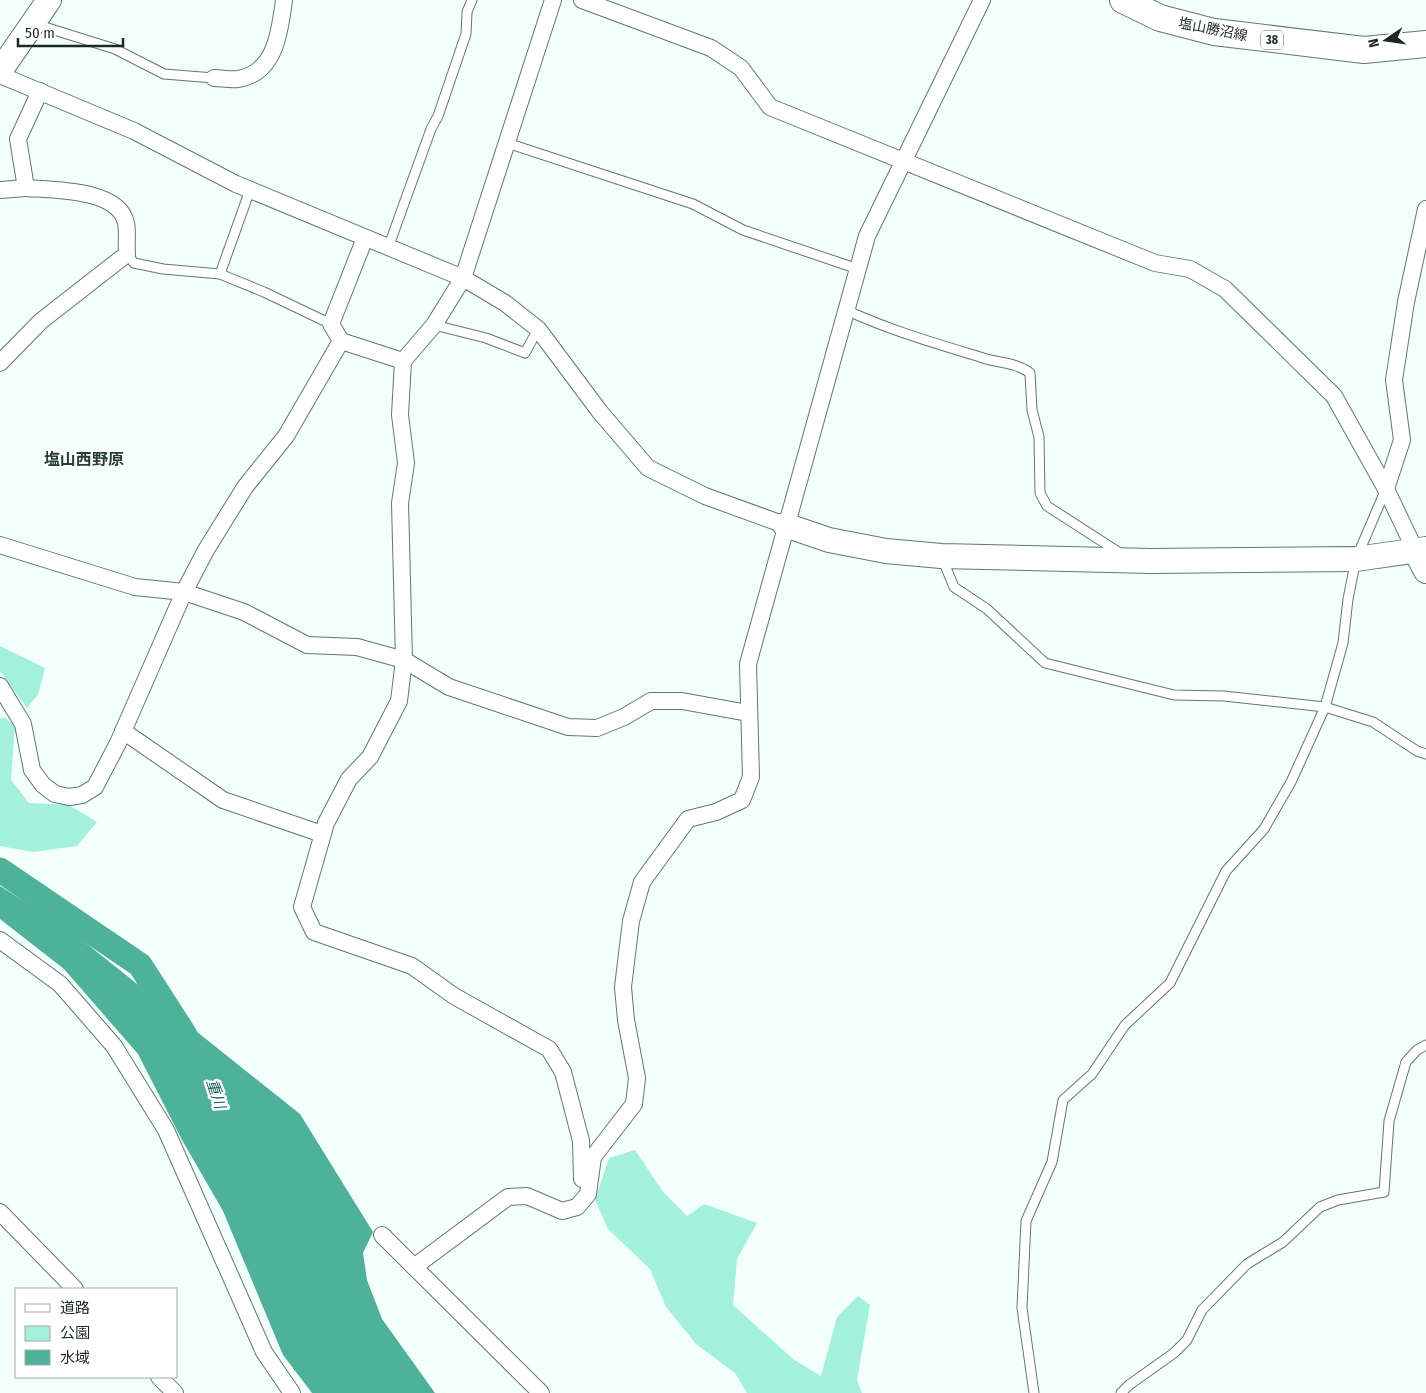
<svg xmlns="http://www.w3.org/2000/svg" width="1426" height="1393" font-family="'Fira Sans Condensed','Noto Sans JP',sans-serif">
<style>
.green{fill:#a3f1dc}
.water{fill:#4eb29b}
.lines{fill:none;stroke-linecap:round;stroke-linejoin:round}
.river{stroke:#4eb29b;stroke-width:25}
.lane-casing{stroke:#5d7971;stroke-width:11}
.street-casing{stroke:#5d7971;stroke-width:18}
.secondary-casing{stroke:#5d7971;stroke-width:26}
.primary-casing{stroke:#5d7971;stroke-width:28}
.lane{stroke:#fff;stroke-width:9}
.street{stroke:#fff;stroke-width:16}
.secondary{stroke:#fff;stroke-width:24}
.primary{stroke:#fff;stroke-width:26}
.labels{text-anchor:middle;stroke-width:5;stroke-linejoin:round;paint-order:stroke}
.shield{fill:#fff;stroke:#616866;stroke-width:1}
.shield-label{font-size:12px;font-weight:bold;fill:#1d2825}
.street-label{font-size:14px;fill:#1d2825;stroke:#fff}
.water-label{font-size:15px;font-style:italic;fill:#035b4b;stroke:#fff}
.quarter-label{font-size:16px;font-weight:bold;fill:#243e37;stroke:#fff}
</style>
<rect width="100%" height="100%" fill="#f3fffb"/>
<g class="green">
<path d="M0,646L45,668L38,695L27,708L0,671Z"/>
<path d="M4,717L15,726L11,780L29,803L69,805L97,822L77,846L33,852L0,846V719Z"/>
<path d="M635,1150L663,1192L687,1216L704,1204L757,1223L737,1259L733,1305L793,1359L821,1376L837,1317L858,1296L870,1305L857,1380L862,1393H747L735,1373L696,1344L666,1307L650,1269L608,1229L595,1200L609,1158Z"/>
</g>
<path class="water" d="M0,886L67,928L300,1114L373,1232L363,1253L367,1280L382,1319L435,1393H312L283,1355L223,1211L182,1140L138,1054L64,969L0,919Z"/>
<g class="lines">
<path class="river" d="M0,870L140,965L185,1035"/>
<g class="lane-casing">
<g id="lane">
<path d="M35,24L115,49L164,74L214,78"/>
<path d="M507,143L693,204L743,230L858,269"/>
<path d="M388,248L431,129L438,116L466,34L467,12L472,0"/>
<path d="M127,254L134,263L163,269L220,274L264,292L331,324"/>
<path d="M220,274L250,190"/>
<path d="M846,310C889,330 934,343 980,357C996,363 1016,362 1030,373L1032,410L1039,437L1040,493L1047,506L1123,555"/>
<path d="M434,325L486,338L525,353L538,329"/>
<path d="M942,558L954,587L987,609L1045,663L1174,695L1224,696L1325,707L1373,722L1417,751L1426,754"/>
<path d="M1034,1393L1022,1308L1026,1221L1052,1162L1063,1100L1092,1074L1125,1025L1170,983L1226,871L1264,829L1291,782L1325,707L1343,643L1348,599L1356,559L1386,489"/>
<path d="M1121,1393L1129,1385L1174,1353L1187,1340L1202,1310L1247,1264L1283,1242L1320,1207L1338,1200L1384,1192L1389,1121L1406,1062L1417,1050L1426,1045"/>
</g>
</g>
<g class="street-casing">
<g id="street">
<path d="M553,0L463,278L434,325L403,361L400,415L406,463L400,503L404,660L399,701L370,757L349,779L326,823L302,907L314,932L412,966L454,996L549,1049L563,1072L581,1141L582,1179"/>
<path d="M582,0L711,48L741,68L770,107L1155,263L1190,269L1225,289L1334,396L1386,489L1416,552"/>
<path d="M0,75L134,131L236,184L463,278L505,303L538,329L600,412L648,468L705,496L785,525"/>
<path d="M214,78C221,78 230,80 238,79C276,73 280,30 284,0"/>
<path d="M0,190L26,188"/>
<path d="M365,238L331,324L341,341L403,361"/>
<path d="M0,363L41,321L127,254C126,244 128,232 126,223C119,189 54,190 26,188L18,139L40,91"/>
<path d="M1386,489L1402,440L1394,380L1406,302L1426,209"/>
<path d="M0,545L135,587L184,592L244,612L307,645L357,647L404,660L449,687L568,727L597,728L624,717L651,701H682L748,713"/>
<path d="M0,686L23,724L32,770L43,785L55,794L69,797L82,795L95,787L118,743L184,592L206,550L245,487L286,436L341,341"/>
<path d="M123,731L223,800L322,834"/>
<path d="M0,940L60,984L114,1046L166,1130L264,1352L292,1393"/>
<path d="M0,1212L75,1289"/>
<path d="M382,1235L541,1393"/>
<path d="M414,1267L508,1197L527,1196L562,1211L577,1207L588,1194L593,1157L634,1104L637,1078L626,1020L623,987L631,921L642,882L688,819L716,812L742,800L751,777L748,664L867,236L982,0"/>
<path d="M159,1377L175,1393"/>
</g>
</g>
<g class="secondary-casing">
<g id="secondary">
<path d="M0,71L49,0"/>
<path d="M785,525L829,540L886,551L941,556L1151,561L1356,559L1426,549"/>
<path d="M1416,552L1426,571"/>
</g>
</g>
<g class="primary-casing">
<path id="primary" d="M1123,0L1160,18L1214,32L1364,50L1426,44"/>
</g>
<use href="#lane" class="lane"/>
<use href="#street" class="street"/>
<use href="#secondary" class="secondary"/>
<use href="#primary" class="primary"/>
</g>
<g class="labels">
<rect class="shield" x="1261" y="30.5" width="22" height="19" rx="4"/>
<g class="shield-label">
<text x="1272" y="44">38</text>
</g>
<g class="street-label">
<text transform="translate(1213 29) rotate(11)" y="5">塩山勝沼線</text>
</g>
<g class="water-label">
<text transform="translate(216 1094) rotate(72)" y="5">重川</text>
</g>
<g class="quarter-label">
<text x="84" y="465">塩山西野原</text>
</g>
</g>
<rect x="15" y="1288" width="162" height="90" fill="#ffffff" stroke="#a5a9a8"/>
<rect x="25" y="1304" width="25" height="8" fill="#ffffff" stroke="#a5a9a8"/>
<text x="60" y="1313" font-size="15" fill="#1d2825">道路</text>
<rect x="25" y="1326" width="25" height="15" fill="#a3f1dc" stroke="#a5a9a8"/>
<text x="60" y="1338" font-size="15" fill="#1d2825">公園</text>
<rect x="25" y="1350" width="25" height="15" fill="#4eb29b" stroke="#a5a9a8"/>
<text x="60" y="1363" font-size="15" fill="#1d2825">水域</text>
<g transform="translate(1386 40) rotate(257)" stroke="#ffffff" stroke-width="4" paint-order="stroke">
<path d="M0-4L9 19L0 12L-9 19Z" fill="#1d2825"/>
<text y="-8" font-size="14" font-weight="bold" text-anchor="middle" fill="#1d2825">N</text>
</g>
<path d="M18 38v8h105v-8" fill="none" stroke="#1d2825" stroke-width="2.5"/>
<text x="25" y="38" font-size="15" fill="#1d2825" stroke="#ffffff" stroke-width="4" paint-order="stroke">50 m</text>
</svg>
